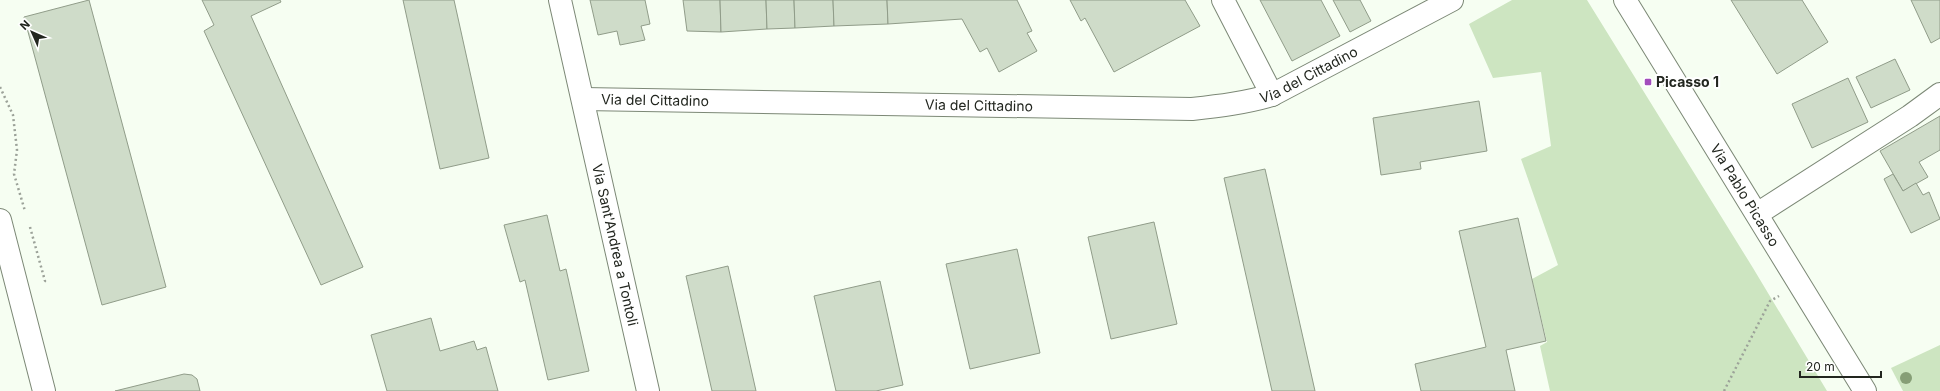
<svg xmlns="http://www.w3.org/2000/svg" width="1940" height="391" font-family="Inter,sans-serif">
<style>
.green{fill:#cde5c1}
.building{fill:#cfdcc9;stroke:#909c89}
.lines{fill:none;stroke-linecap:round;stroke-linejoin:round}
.street-casing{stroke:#7c8876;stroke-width:24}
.secondary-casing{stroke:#7c8876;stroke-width:24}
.path{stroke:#9ca299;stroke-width:2.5;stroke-dasharray:2 3;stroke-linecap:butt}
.street{stroke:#fff;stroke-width:22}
.secondary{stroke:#fff;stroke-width:22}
.tree{fill:#869e76}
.poi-dot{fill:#a34ebc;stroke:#fff;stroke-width:1.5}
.labels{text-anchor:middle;stroke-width:4;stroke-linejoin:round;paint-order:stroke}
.street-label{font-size:14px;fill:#22261f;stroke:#fff}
.poi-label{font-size:14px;font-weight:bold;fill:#22261f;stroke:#fff;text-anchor:start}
</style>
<rect width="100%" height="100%" fill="#f6fef2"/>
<g class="green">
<path d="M1512,0H1587L1753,268L1827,391H1550L1540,346L1547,342L1532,279L1558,265L1521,159L1551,146L1541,72L1493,78L1469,24Z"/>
<path d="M1940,345V391H1903L1891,368Z"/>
</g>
<g class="building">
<path d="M89,0L166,287L102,305L24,17Z"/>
<path d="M202,0H280L281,2L251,16L363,267L321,285L204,31L214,25Z"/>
<path d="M403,0H454L489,158L440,169Z"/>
<path d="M590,0H645L650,24L641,26L645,40L620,45L617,31L598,35Z"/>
<path d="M683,0H720L721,32L687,31Z"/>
<path d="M720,0H766L767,29L721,32Z"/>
<path d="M766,0H794L795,28L767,29Z"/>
<path d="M794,0H833L834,26L795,28Z"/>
<path d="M833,0H887L888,24L834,26Z"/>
<path d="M887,0H1017L1032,31L1027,33L1037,51L999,72L987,48L980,52L962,19L888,24Z"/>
<path d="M1070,0H1185L1200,26L1114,72L1085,18L1081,21Z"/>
<path d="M1260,0H1321L1340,36L1292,61Z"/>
<path d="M1333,0H1360L1371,21L1350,32Z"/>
<path d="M1731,0H1802L1828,42L1777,74Z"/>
<path d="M1911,0H1940V38L1931,43Z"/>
<path d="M1895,59L1910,90L1871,108L1856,77Z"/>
<path d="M1848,78L1868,122L1812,148L1792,104Z"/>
<path d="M1479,101L1487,151L1420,162L1421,169L1381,175L1373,118Z"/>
<path d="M1940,116V150L1919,162L1928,177L1903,191L1880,151Z"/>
<path d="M1265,169L1315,391H1272L1224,178Z"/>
<path d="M1893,174L1903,191L1916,183L1923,195L1929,192L1940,219L1911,233L1884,179Z"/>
<path d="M547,215L560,271L566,269L589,371L548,380L525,280L520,282L504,225Z"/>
<path d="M1518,218L1546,341L1506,350L1515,391H1421L1415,364L1486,347L1459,231Z"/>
<path d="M1154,222L1177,324L1111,339L1088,237Z"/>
<path d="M1017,249L1040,353L970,369L946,264Z"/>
<path d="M728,266L756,391H712L686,276Z"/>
<path d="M880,281L903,385L876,391H836L814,296Z"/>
<path d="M431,318L440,351L474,341L477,350L486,347L498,391H387L371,335Z"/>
<path d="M184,374L192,375L197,379L200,391H115Z"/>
</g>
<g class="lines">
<g class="street-casing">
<g id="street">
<path id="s1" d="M560,0L648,391"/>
<path d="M1223,0L1272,95"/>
<path id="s2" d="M1625,0L1865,391"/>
<path id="s3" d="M583,99L1192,109C1219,106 1245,103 1272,95L1452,0"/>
<path d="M1757,214L1910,116L1940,94"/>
</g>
</g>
<g class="secondary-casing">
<path id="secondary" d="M0,220L44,391"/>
</g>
<g class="path">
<path d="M0,87L13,115L17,150L14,174L25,211"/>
<path d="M30,227L45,281L43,283"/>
<path d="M1724,391L1770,301L1779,296"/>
</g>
<use href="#street" class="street"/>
<use href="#secondary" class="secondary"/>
</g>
<circle class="tree" cx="1906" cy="378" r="6"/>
<rect class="poi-dot" x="1644" y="78" width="8" height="8" rx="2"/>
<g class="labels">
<g class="street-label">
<text dy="5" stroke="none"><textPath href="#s3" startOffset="732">Via del Cittadino</textPath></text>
<text dy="5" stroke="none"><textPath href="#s3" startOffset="72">Via del Cittadino</textPath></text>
<text dy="5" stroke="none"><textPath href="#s3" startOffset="396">Via del Cittadino</textPath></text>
<text dy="5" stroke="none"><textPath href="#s2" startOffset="229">Via Pablo Picasso</textPath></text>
<text dy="5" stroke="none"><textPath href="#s1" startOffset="251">Via Sant'Andrea a Tontoli</textPath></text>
</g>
<g class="poi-label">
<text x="1656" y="87">Picasso 1</text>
</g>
</g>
<g transform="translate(32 32) rotate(315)" stroke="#ffffff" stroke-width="3" paint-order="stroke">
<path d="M0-3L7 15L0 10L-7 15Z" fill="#22261f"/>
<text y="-6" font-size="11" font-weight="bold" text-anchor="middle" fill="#22261f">N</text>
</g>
<path d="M1800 371v6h81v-6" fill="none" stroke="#22261f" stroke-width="2"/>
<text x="1806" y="371" font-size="12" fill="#22261f" stroke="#ffffff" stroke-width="3" paint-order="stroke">20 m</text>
</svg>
